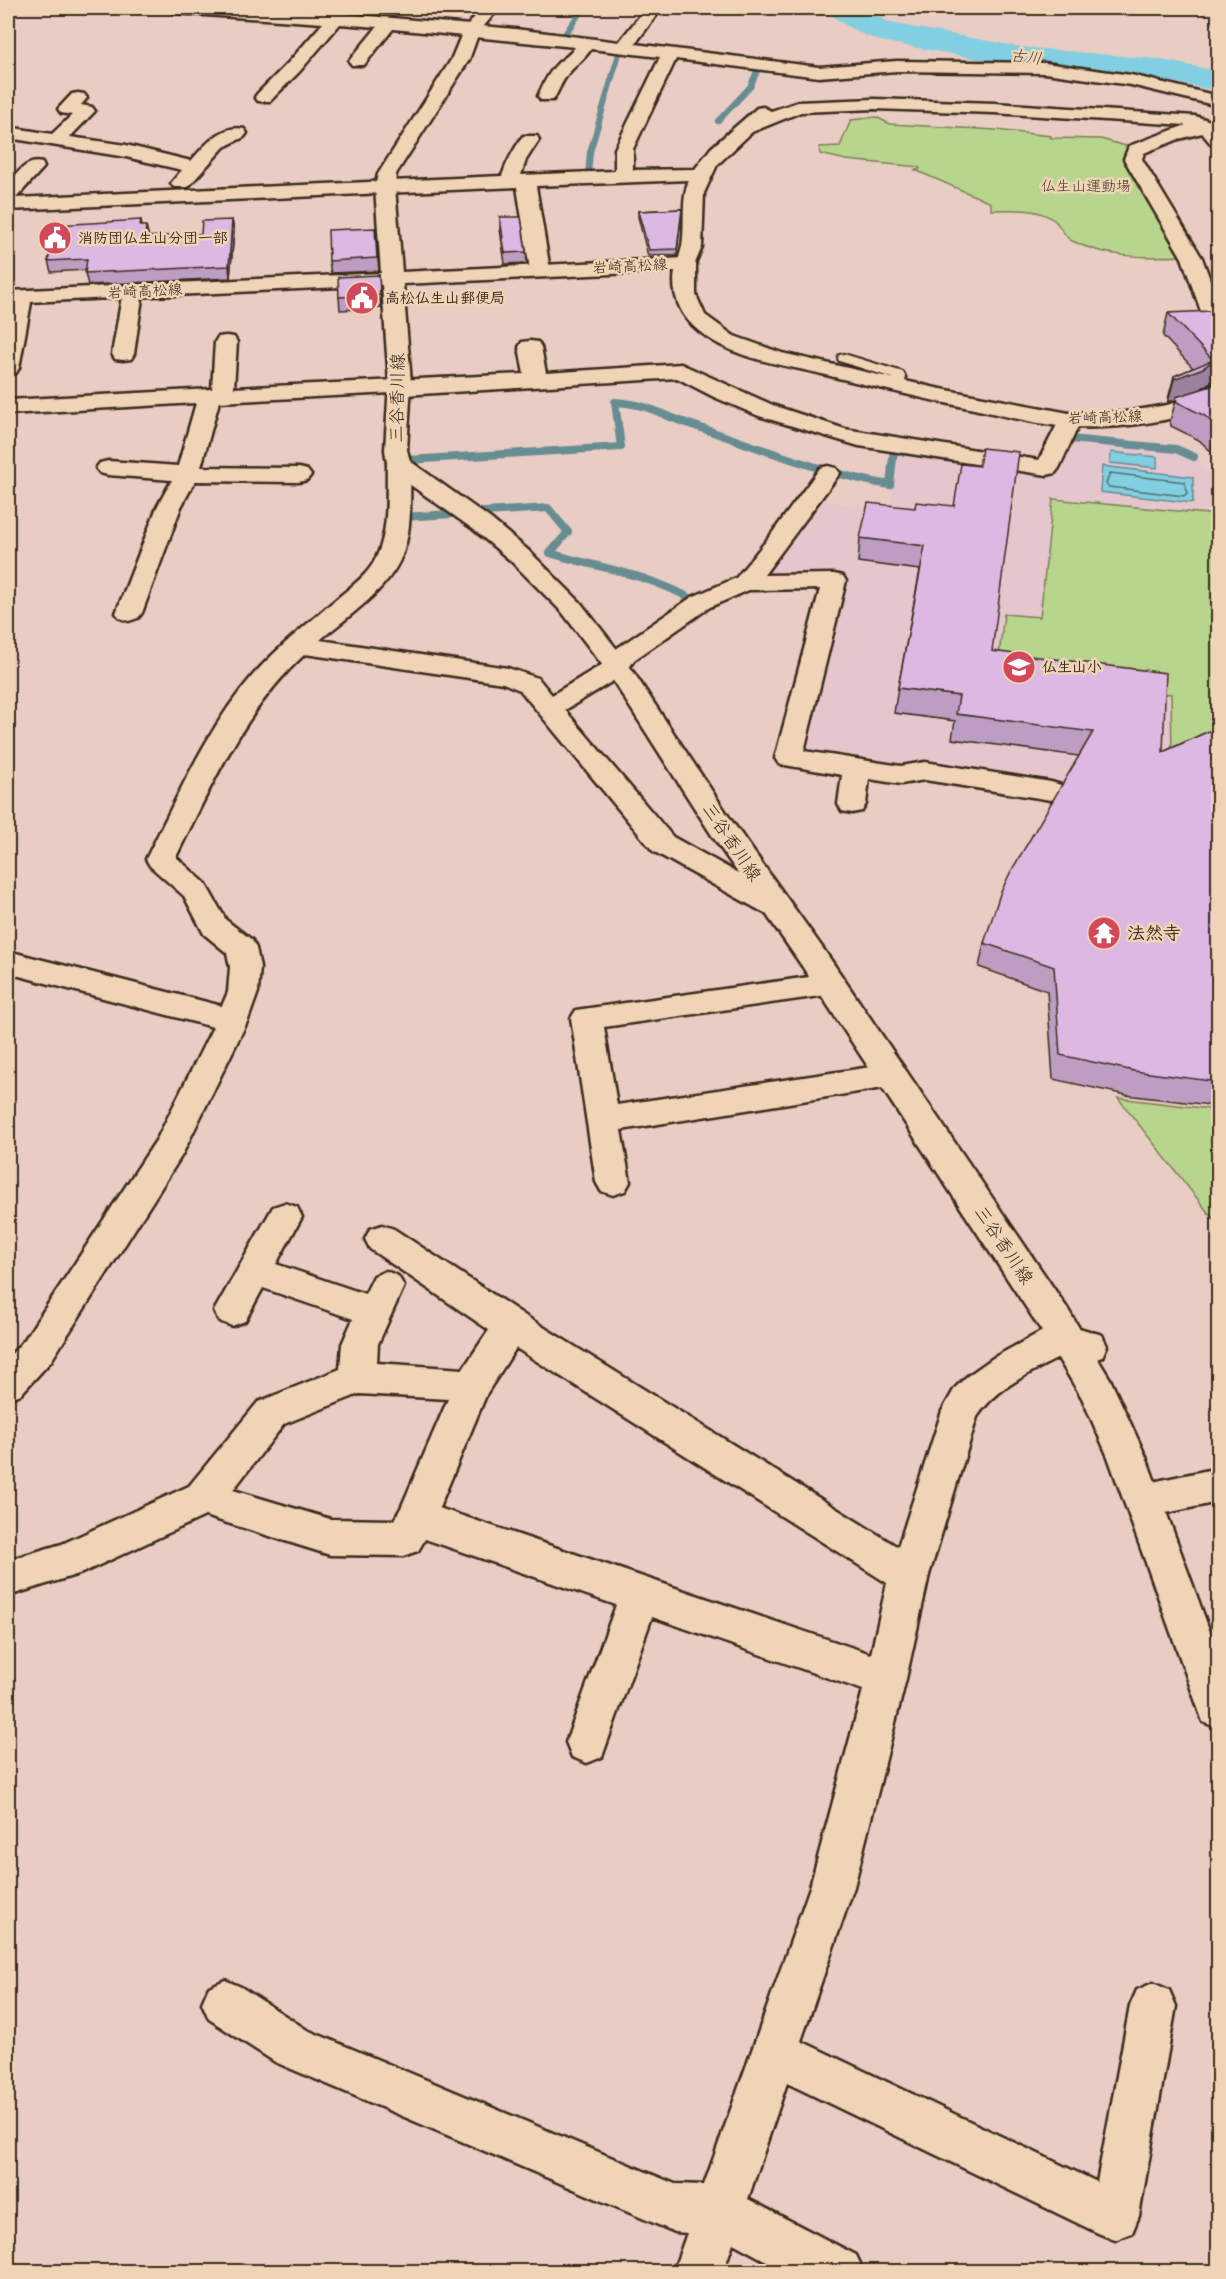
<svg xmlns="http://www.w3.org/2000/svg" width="1226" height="2279" font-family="'Patrick Hand','Klee One',sans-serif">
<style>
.built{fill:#e5c6cc}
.green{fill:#b8d58d;stroke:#7a8056;stroke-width:1.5}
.water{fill:#81cfe0;stroke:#658d92;stroke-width:1.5}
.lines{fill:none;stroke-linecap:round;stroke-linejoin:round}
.shore{stroke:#576c6c;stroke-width:1.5}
.stream-far1{stroke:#658d92;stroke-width:6}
.stream{stroke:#658d92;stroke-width:8}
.river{fill:#81cfe0;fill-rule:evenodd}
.service-casing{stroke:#3b2a1e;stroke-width:4}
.minor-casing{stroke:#3b2a1e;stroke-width:5}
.secondary-casing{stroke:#3b2a1e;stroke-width:5}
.service{fill:#efd4b6;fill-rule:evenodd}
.minor{fill:#efd4b6;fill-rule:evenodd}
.secondary{fill:#efd4b6;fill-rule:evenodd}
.wall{fill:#bd9ec2;stroke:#3b2a1e;stroke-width:1.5}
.shaded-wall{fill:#9a819e;stroke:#3b2a1e;stroke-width:1.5}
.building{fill:#dcb8e2;stroke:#3b2a1e;stroke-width:1.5}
.labels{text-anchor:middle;stroke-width:5;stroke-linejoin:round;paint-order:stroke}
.far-park-label{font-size:15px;fill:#4e442f;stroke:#efd4b6}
.far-poi-label{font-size:15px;font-weight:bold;fill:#3b2a1e;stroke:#efd4b6;text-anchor:start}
.far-street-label{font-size:15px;fill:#3b2a1e;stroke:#efd4b6}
.far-water-label{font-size:16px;font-style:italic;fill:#46433b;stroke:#efd4b6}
.street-label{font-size:18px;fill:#3b2a1e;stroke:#efd4b6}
.poi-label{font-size:18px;font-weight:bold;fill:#3b2a1e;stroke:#efd4b6;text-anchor:start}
</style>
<rect width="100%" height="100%" fill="#e9ccc3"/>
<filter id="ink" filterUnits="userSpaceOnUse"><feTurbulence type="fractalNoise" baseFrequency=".0167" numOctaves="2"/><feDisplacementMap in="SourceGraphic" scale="12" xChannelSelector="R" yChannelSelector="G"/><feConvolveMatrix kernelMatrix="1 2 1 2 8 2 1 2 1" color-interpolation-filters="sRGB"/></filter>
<g filter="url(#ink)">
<path class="built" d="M1071,440L1185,452L1194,457L1218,483V749L1062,786L913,763L895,765L799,751L840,586L835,574L775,575L769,564L818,500L890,511L897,450L1053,475Z"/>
<g class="green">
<path d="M876,117L890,124L996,130L1051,136V138L1101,139L1133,148L1184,256C1146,258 1107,258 1072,241C1064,237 1061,226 1054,220C1037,207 1012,210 991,210V203L915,170L920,169L919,167L846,160L820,154L819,147L840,146L851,120Z"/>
<path d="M1053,499L1218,515V743L1172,759L1171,694L997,672L1004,614L1040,617Z"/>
<path d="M1118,1098L1218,1110V1225Z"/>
</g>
<g class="water">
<path d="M1111,452L1157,457V468L1110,463Z"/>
<path d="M1102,466L1193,477V503L1100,492Z"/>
</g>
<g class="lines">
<path class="shore" d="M1110,473L1185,482L1187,493L1184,496L1109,487L1106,484Z"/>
<g class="stream-far1">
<path d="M779,8L819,12L835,8"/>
<path d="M559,43L583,8"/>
<path d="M718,121L750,87L758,69L745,67"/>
<path d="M588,175L590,152L623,40"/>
</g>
<g class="stream">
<path d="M1065,448L1070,439L1176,449L1194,457"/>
<path d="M404,470L408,460L621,447L615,402C649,404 659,414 689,424C756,446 820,473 890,485L894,448L905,450"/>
<path d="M403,510V517L548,508L568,532L550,553C598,568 649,574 693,600"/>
</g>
<path class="river" d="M826,8H863L890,23L1021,47L1156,59L1218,71V91L1156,79L1021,67L881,41C866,37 833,21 826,8Z"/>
<g class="service-casing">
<path id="service" d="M844,354L903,372L906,378L902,389L897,390L892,389L890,386L893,378L839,361L838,358L839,355Z"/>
</g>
<g class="minor-casing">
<g id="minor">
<path d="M167,8H261L336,13L515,29L619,42L646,8H662L635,44L819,67L897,61L1045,63L1131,75L1218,96V106L1131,85L1045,73L897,71L819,77L676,59L633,149V170L695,169L711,148L757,108L763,107L771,111L798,102L874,99L994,103L1195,116L1217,123L1218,129L1179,139L1144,153L1142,159L1202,258L1218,301V334L1210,333L1207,328L1182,258L1124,159L1129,146L1186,125L994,113L874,109L801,112L752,132L717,165L704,193L702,247L693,268H679L676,264C690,238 678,207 689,180L536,186L550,270L547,274H533L530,270L517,187L8,210V184C17,174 26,159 42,163L44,167L16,198L502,176C507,161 514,149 523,136H537L539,140L526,160L521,175L615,171V149L660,57L591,49C583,61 576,64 568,74C561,82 559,91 553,100H541L538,96C543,84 549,72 558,63C565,57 570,55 575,47L393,29L364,65H352L349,61L377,27L340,24L300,71L270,101H258L255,97L258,93L288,63L323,23L175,13Z"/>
<path d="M78,93L84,94L87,98L81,105L92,107L95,111L70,137L126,145L191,161C204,146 222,124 244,129L247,133L244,137L224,147L188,187H174L171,183L182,170L126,157L8,138V127L52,134L72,115L61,113L58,109L72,94Z"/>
<path d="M133,285L140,287L143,291L134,354L131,359L123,360L115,359L112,354L123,291L126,287Z"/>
<path d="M22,291L29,293L32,297L19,368L16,373L8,375C6,355 3,309 15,293Z"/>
<path d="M226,336L234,337L237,342L234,388L524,374L519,347L522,342L530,341L538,342L541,347L546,373L681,364L775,406L845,429L1039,460L1062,415L1070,413L1078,415L1081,420L1059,468L1055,473L1047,475L859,446L759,416L714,397L677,378L404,395L392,393L219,402L201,467L299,468L307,470L311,475L307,480L299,482L195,481L181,507L142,613L138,618L129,621L120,618L116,613L157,507L172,480L108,475L100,473L96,468L100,463L108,461L178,466L196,403L8,414V400L212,389L215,342L218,337Z"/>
<path d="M399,456L407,458L411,463C409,492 413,522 404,550C392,588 349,615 320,640L508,668L538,678L552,695L608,661L616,649L692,597L736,578L770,536L820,468L828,466L836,468L840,473L764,575L834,574L843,576L846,581L804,751L901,766L925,762L1051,782L1061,785L1065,791L1061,797L1051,800L925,780L901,784L869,779L866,804L862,811L852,813L842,811L838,804L842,775L779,764L775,758L820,589L749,590L710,607L634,660L626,673L565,710L673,837L788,901L793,908L788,915L778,918L768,915L653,851L520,690L503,683L305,654C244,710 212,784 176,857L205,883L226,920L252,940L256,948L260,967L258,992L248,1020L182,1155L51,1361L21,1394L8,1399V1358L25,1339L157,1139L213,1027L8,973V951L222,1006L228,992L230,967L227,953L204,934L184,896L150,866L146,859C178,796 207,728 254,674C279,646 310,622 339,597C352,586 369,574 376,558C390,529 386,494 387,463L391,458Z"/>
<path d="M830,974L841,977L845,985L841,993L604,1027L617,1105L891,1064L902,1067L907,1076L902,1085L621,1130L630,1182L625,1191L613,1195L601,1191L596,1182L571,1018L576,1010Z"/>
<path d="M285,1203L297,1207L302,1217L276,1264L365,1294L374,1276L386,1271L398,1276L404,1286L378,1344L377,1363L463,1369L489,1330L370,1249L365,1239L370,1229L382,1225L394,1229L524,1315L898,1547L942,1411L955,1388L966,1377L993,1358L1050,1327L1063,1323L1102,1335L1107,1346L1102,1357L1089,1361L1066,1354C1034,1371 997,1386 977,1417L929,1575L906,1679L854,1887L801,2041L1097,2182L1130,2006L1137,1990L1153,1983L1169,1990L1176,2006L1139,2216L1132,2233L1115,2240L1098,2233L787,2083L748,2199L856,2255L864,2272H787L733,2243L723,2272H673L687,2233L675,2232L275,2062L209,2019L202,2003L209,1987L225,1980L241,1987L307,2030L675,2184L704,2185L810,1887L863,1690L652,1617L602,1757L587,1763L572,1757L566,1742L616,1605L425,1539L418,1551L404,1556L330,1555L205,1516L82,1573L8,1596V1560L62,1544L189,1486L258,1402L340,1369L342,1344L353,1319L263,1288L245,1321L232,1326L219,1321L214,1311L273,1207ZM516,1348L887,1583L871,1654L439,1508L487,1393ZM359,1394L448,1399L401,1508L394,1520L330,1519L233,1490L284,1424Z"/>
<path d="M1218,1468V1502L1143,1518L1129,1513L1124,1501L1129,1489L1143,1484Z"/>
</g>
</g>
<g class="secondary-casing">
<g id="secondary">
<path d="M482,8H499L479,32L469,60L396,174L395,187L402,272L686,258L693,260L696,264V295L705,315L734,336L782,353L936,388L1069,413L1125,412L1167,405L1181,401L1198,394L1210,385L1218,383V400C1187,423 1110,429 1072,427C1037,425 1003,415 969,408C920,398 871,386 822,374C780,364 733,359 699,331C680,316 671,294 675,271L403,284L411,383L407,450L410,461L491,519L529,551L580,602L626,661L731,820L824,950L1067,1308L1110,1379L1146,1457L1218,1654V1728L1203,1722L1108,1457L1082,1398L1041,1330L802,966L711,834L607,671L562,612L511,561L473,529L402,479L387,463L385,450L389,383L382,285L8,303V291L381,273L375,187L378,174L451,60L463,31Z"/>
<path d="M1218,120V146L1211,144L1202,133L1205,123Z"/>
</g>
</g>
<use href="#service" class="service"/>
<use href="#minor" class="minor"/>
<use href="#secondary" class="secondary"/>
</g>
<g class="wall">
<path d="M682,209L677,255L648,256L638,217V211Z"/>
<path d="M500,217L526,252L527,263L505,264L500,229Z"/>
<path d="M141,220L142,226L149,237L201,234L232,220L234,231L230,278L88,285L85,273L86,270L51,272L48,261Z"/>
<path d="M375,228L379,271L331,273L329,261Z"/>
<path d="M379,275L381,308L340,310L339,297Z"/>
<path d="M1168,313L1218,317V382L1217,381L1209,383L1200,390L1211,386L1218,382V458L1199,440L1171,426L1170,421L1176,400L1168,402V399L1174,376L1193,368L1163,336Z"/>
<path d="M915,508L992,651L1163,752L1218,727V1106L1126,1095L1053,1079L1047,991L979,967L984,943L1079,756L952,739L955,721L894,713L898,688L920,570L858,562L860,538Z"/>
</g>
<g class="shaded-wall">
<path d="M232,220L234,231L230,278L229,266Z"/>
<path d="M146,226L149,237H145Z"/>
<path d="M8,252L10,261L8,274Z"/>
<path d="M1216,359H1218V377L1217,381L1209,383L1197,392L1176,397V400L1168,402L1174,379Z"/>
</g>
<g class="building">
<path d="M682,209L677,249L649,250L638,211Z"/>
<path d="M500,217H521L526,252L505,253Z"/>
<path d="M141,220L140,226H146L145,237L201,234L202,221L232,220L229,266L85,273L87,259L48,261L57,225Z"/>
<path d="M375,228L377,258L329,261L328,230Z"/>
<path d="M379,275L380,295L339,297L338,277Z"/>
<path d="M1211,311L1218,317V359H1216L1203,368L1174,379V376L1213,360L1168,313Z"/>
<path d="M1218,382V428L1205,416L1177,402L1176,397L1211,386Z"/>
<path d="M982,448L1019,452L992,651L1166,673L1163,752L1218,727V1082L1134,1071L1060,1055L1054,967L984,943L1000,894L1010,873L1093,732L956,714L959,696L898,688L925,546L860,538L868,503L915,508L916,502L954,506L961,464L979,466Z"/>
</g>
</g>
<defs>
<g id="civic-disc" transform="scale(1.725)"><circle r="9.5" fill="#d1495b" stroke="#efd4b6"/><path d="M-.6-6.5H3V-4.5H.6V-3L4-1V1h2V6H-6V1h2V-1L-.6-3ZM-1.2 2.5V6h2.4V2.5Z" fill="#fff"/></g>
<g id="school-disc" transform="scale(1.725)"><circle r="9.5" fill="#d1495b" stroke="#efd4b6"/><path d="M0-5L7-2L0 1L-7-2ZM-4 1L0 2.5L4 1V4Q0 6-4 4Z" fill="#fff"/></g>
<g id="temple-disc" transform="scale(1.725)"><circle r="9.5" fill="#d1495b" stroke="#efd4b6"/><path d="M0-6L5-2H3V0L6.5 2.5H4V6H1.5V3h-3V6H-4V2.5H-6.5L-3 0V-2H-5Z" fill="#fff"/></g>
</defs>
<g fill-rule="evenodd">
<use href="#civic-disc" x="55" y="238"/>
<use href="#civic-disc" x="362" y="298"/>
<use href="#school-disc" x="1019" y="667"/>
<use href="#temple-disc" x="1104" y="933"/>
</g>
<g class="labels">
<g class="far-park-label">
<text x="1086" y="191">仏生山運動場</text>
</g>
<g class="far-poi-label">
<text x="78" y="243">消防団仏生山分団一部</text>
<text x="385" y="303">高松仏生山郵便局</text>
<text x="1042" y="672">仏生山小</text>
</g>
<g class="far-street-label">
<text transform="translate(630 266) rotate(-3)" y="5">岩崎高松線</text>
<text transform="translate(145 291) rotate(-3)" y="5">岩崎高松線</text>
<text transform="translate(1105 417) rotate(-2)" y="5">岩崎高松線</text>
</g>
<g class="far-water-label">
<text transform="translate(1026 56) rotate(7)" y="6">古川</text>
</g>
<g class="street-label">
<text transform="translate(397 398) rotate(-89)" y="6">三谷香川線</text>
<text transform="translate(732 842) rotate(56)" y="6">三谷香川線</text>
<text transform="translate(1004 1245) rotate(56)" y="6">三谷香川線</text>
</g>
<g class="poi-label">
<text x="1127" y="939">法然寺</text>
</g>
</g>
<rect width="1226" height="2279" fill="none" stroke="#efd4b6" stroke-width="30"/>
<rect x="15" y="15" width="1196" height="2249" fill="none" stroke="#3b2a1e" stroke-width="2" filter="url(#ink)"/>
</svg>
